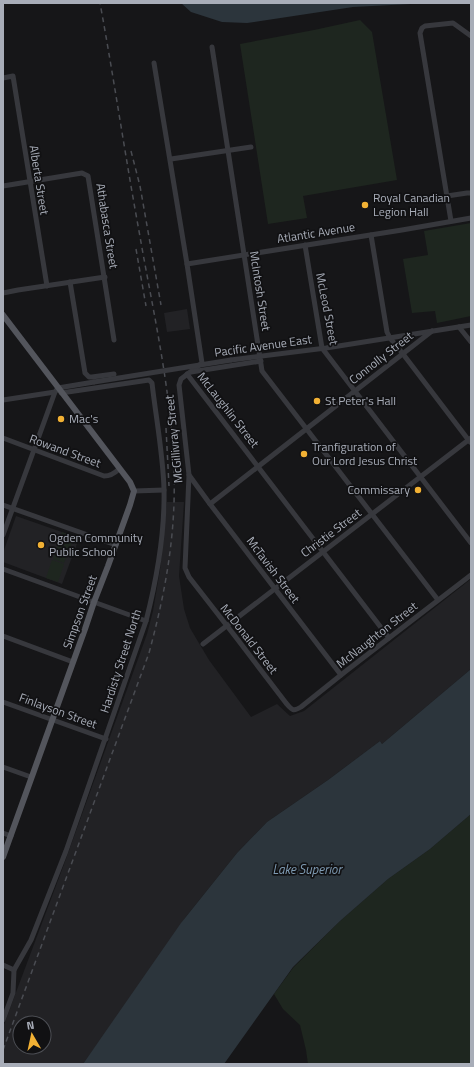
<svg xmlns="http://www.w3.org/2000/svg" width="474" height="1067" font-family="'Titillium Web',sans-serif">
<style>
.built{fill:#222225;fill-rule:evenodd}
.green{fill:#1e261f}
.water{fill:#2c353c}
.lines{fill:none;stroke-linecap:round;stroke-linejoin:round}
.minor{stroke:#37383d;stroke-width:5}
.major{stroke:#53555c;stroke-width:6}
.rail{stroke:#4a4c52;stroke-width:1.5;stroke-dasharray:5 4;stroke-linecap:butt}
.minor-bridge{stroke:#37383d;stroke-width:5}
.poi-dot{fill:#f2b134;stroke:#111113;stroke-width:1.5}
.labels{text-anchor:middle;stroke-width:3.5;stroke-linejoin:round;paint-order:stroke}
.street-label{font-size:12px;fill:#a8adb8;stroke:#111113}
.poi-label{font-size:12px;fill:#a8adb8;stroke:#111113;text-anchor:start}
.water-label{font-size:13px;font-style:italic;fill:#7f9bb3;stroke:#111113}
</style>
<rect width="100%" height="100%" fill="#161618"/>
<g class="built">
<path d="M187,309L190,329L167,332L164,313Z"/>
<path d="M167,502H184L179,576L184,609L190,628L209,660L251,717L277,704L290,716L304,711L471,579V669L382,744L380,741L328,780L267,822L237,853L185,918L163,954L83,1064H3V1027L63,867L147,634L153,611L160,570ZM20,1023H44V1047H20Z"/>
<path d="M16,516L79,538L62,584L3,562V553Z"/>
</g>
<g class="green">
<path d="M360,20L372,32L397,180L303,196L307,218L268,224L240,44L314,30Z"/>
<path d="M471,223V316L437,323L435,311L412,313L403,259L428,255L424,231Z"/>
<path d="M62,532L74,537L64,563L53,559Z"/>
<path d="M52,560L64,564L58,582L46,578Z"/>
<path d="M471,814V1064H308L306,1050L300,1025L283,1009L274,994L293,968L340,921L388,879L430,849Z"/>
</g>
<g class="water">
<path d="M181,3H430L353,7L247,23L222,22L191,12Z"/>
<path d="M471,669V814L430,849L388,879L340,921L293,967L224,1064H83L181,923L237,853L267,822L328,780L380,741L382,744Z"/>
</g>
<g class="lines">
<g class="minor">
<path d="M212,47L262,371L438,600"/>
<path d="M154,63L187,264L202,363L181,379L179,385L189,475L185,568L189,577L238,640L286,703C292,710 293,712 301,707L346,671L471,575"/>
<path d="M3,78L13,76L47,286"/>
<path d="M171,159L251,147"/>
<path d="M3,186L82,173L88,176L114,340"/>
<path d="M447,196L467,193H471"/>
<path d="M451,221L420,33L422,28L425,26L453,23L471,36"/>
<path d="M371,235L387,332L390,338L403,354L470,442"/>
<path d="M305,245L322,348L471,543"/>
<path d="M187,264L402,230L471,218"/>
<path d="M70,282L85,373L89,377H92L114,374"/>
<path d="M3,293L18,290L105,277"/>
<path d="M459,327L471,342"/>
<path d="M231,360L326,348L471,325"/>
<path d="M191,372L261,361"/>
<path d="M187,374L389,638"/>
<path d="M3,400L55,392L58,388L94,382"/>
<path d="M3,438L104,476C110,476 115,473 119,469"/>
<path d="M189,475L210,504L341,675"/>
<path d="M134,491L164,490"/>
<path d="M210,504L432,331"/>
<path d="M3,505L116,545"/>
<path d="M3,535L55,392"/>
<path d="M3,569L146,621"/>
<path d="M3,636L73,662"/>
<path d="M203,644L471,438"/>
<path d="M3,702L106,739"/>
<path d="M3,767L31,777"/>
<path d="M3,833L11,836"/>
<path d="M3,965L14,970"/>
<path d="M3,1020L13,993L14,970L31,940L66,851L146,621C157,578 165,533 164,489C163,454 156,418 152,383L149,380L61,393"/>
</g>
<path class="major" d="M3,315L130,482L134,491L130,505L108,566L94,602L85,629L3,857"/>
<g class="rail">
<path d="M131,151L140,186L161,305"/>
<path d="M136,249L146,306"/>
<path d="M166,428L169,486"/>
<path d="M3,1050L149,653C165,594 176,535 174,474C172,392 153,312 139,231C125,155 114,79 100,3"/>
</g>
<path class="minor-bridge" d="M94,382L231,360"/>
</g>
<g class="poi-dot">
<circle cx="365" cy="205" r="4"/>
<circle cx="317" cy="401" r="4"/>
<circle cx="61" cy="419" r="4"/>
<circle cx="304" cy="454" r="4"/>
<circle cx="418" cy="490" r="4"/>
<circle cx="41" cy="545" r="4"/>
</g>
<g class="labels">
<g class="street-label">
<text transform="translate(39 180) rotate(81)" y="4">Alberta Street</text>
<text transform="translate(107 226) rotate(81)" y="4">Athabasca Street</text>
<text transform="translate(316 233) rotate(-9)" y="4">Atlantic Avenue</text>
<text transform="translate(260 291) rotate(81)" y="4">McIntosh Street</text>
<text transform="translate(327 309) rotate(79)" y="4">McLeod Street</text>
<text transform="translate(263 346) rotate(-8)" y="4">Pacific Avenue East</text>
<text transform="translate(381 358) rotate(-38)" y="4">Connolly Street</text>
<text transform="translate(228 410) rotate(52)" y="4">McLaughlin Street</text>
<text transform="translate(174 439) rotate(-96)" y="4">McGillivray Street</text>
<text transform="translate(65 451) rotate(20)" y="4">Rowand Street</text>
<text transform="translate(331 533) rotate(-37)" y="4">Christie Street</text>
<text transform="translate(273 570) rotate(53)" y="4">McTavish Street</text>
<text transform="translate(80 612) rotate(-70)" y="4">Simpson Street</text>
<text transform="translate(377 635) rotate(-38)" y="4">McNaughton Street</text>
<text transform="translate(249 639) rotate(52)" y="4">McDonald Street</text>
<text transform="translate(121 661) rotate(-72)" y="4">Hardisty Street North</text>
<text transform="translate(58 711) rotate(20)" y="4">Finlayson Street</text>
</g>
<g class="poi-label">
<text x="373" y="202">Royal Canadian<tspan x="373" dy="14">Legion Hall</tspan></text>
<text x="325" y="405">St Peter's Hall</text>
<text x="69" y="423">Mac's</text>
<text x="312" y="451">Tranfiguration of<tspan x="312" dy="14">Our Lord Jesus Christ</tspan></text>
<text x="410" y="494" text-anchor="end">Commissary</text>
<text x="49" y="542">Ogden Community<tspan x="49" dy="14">Public School</tspan></text>
</g>
<g class="water-label">
<text x="307" y="874">Lake Superior</text>
</g>
</g>
<rect width="474" height="1067" fill="none" stroke="#a8adb8" stroke-width="8"/>
<g transform="translate(32 1035) rotate(351)"><circle r="19" fill="#111113" stroke="#4d4f55"/>
<path d="M0-3L7 15L0 10L-7 15Z" fill="#f2b134"/>
<text y="-6" font-size="11" font-weight="bold" text-anchor="middle" fill="#a8adb8">N</text>
</g>
</svg>
